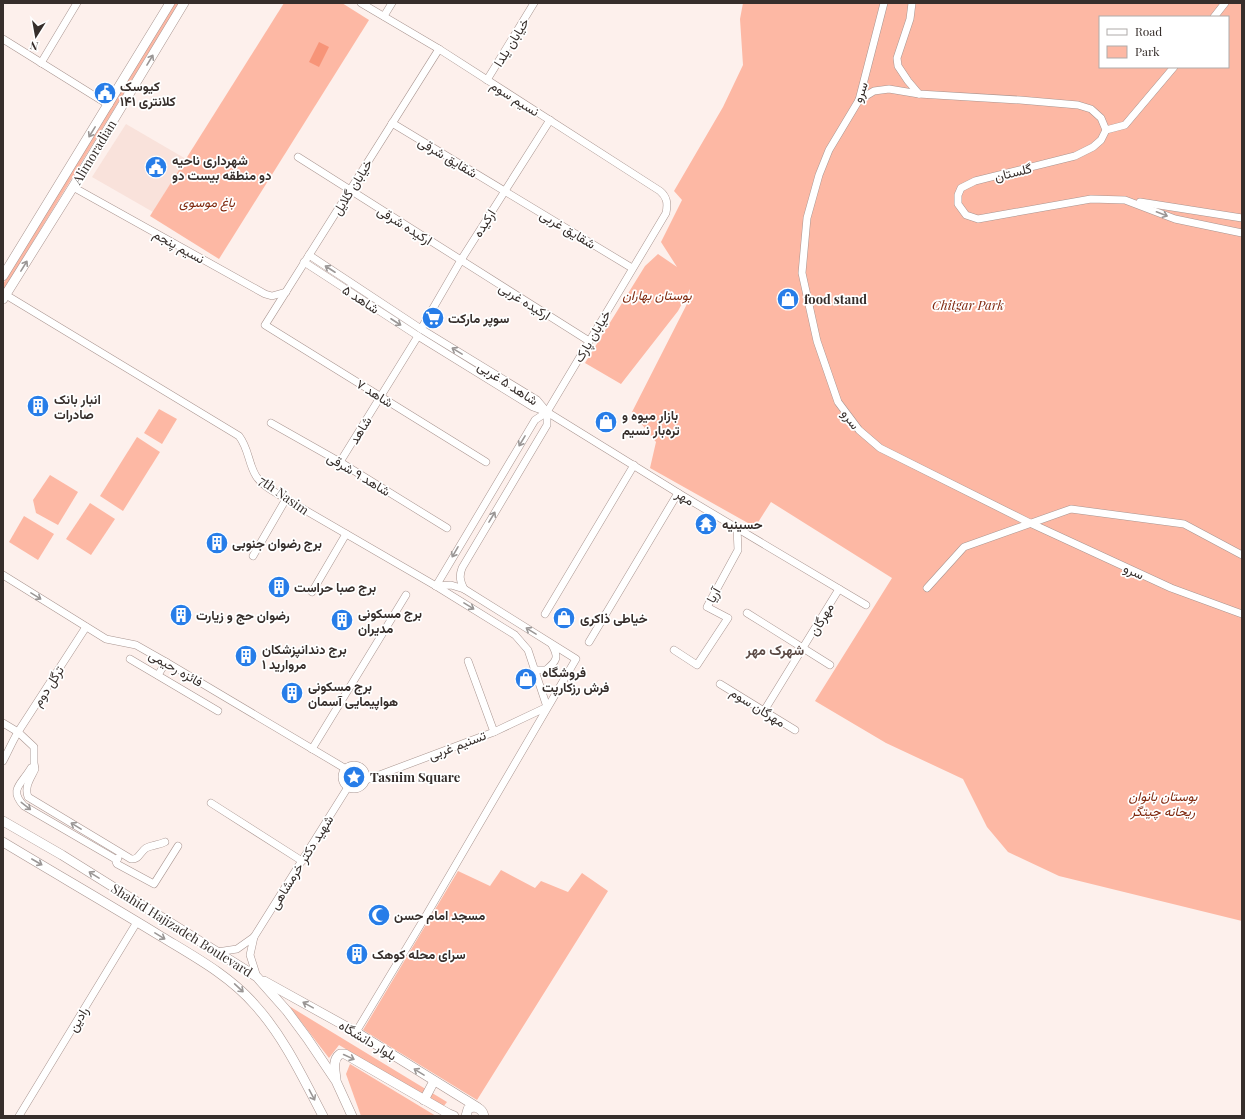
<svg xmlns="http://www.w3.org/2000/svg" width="1245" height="1119" font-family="'Playfair Display',Vazirmatn,serif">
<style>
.built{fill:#f9e2db}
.green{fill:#fdb8a4;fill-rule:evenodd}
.water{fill:#f79478}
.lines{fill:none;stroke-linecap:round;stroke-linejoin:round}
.minor-casing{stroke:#a99590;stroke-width:8}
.major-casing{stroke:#a99590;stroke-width:10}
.minor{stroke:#fff;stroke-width:7}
.major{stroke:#fff;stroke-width:9}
.oneway{stroke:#9a9695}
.labels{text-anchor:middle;stroke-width:3.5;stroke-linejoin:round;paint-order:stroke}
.street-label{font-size:13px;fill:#362e2b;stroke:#fff}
.poi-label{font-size:13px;font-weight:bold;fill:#362e2b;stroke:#fff;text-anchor:start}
.park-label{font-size:13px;font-style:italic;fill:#7f280e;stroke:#fff}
.neighbourhood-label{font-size:14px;font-weight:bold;fill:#5b4a45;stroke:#fff}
</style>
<rect width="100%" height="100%" fill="#fdf0ec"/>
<path class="built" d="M126,124L186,159L153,212L92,177Z"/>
<g class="green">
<path d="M174,3H179L3,291V284Z"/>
<path d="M284,3H342L369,20L219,259L150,216Z"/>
<path d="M743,3H1242V921L1059,876L1008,852L987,827L963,779L886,743L815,701L892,578L771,502L755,527L650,468L656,442L632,412L689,300L690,289L678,311L621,384L585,363L645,266L658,254L677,267L661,242L682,200L674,191L723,107L743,65L740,19ZM1100,17H1228V67H1100Z"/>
<path d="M159,409L177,419L162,444L144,433Z"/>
<path d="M137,437L160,452L123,511L100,496Z"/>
<path d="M50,475L78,492L58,525L36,513L33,500Z"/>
<path d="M90,503L115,519L91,555L66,539Z"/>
<path d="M24,516L54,534L38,560L9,542Z"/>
<path d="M501,870L535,888L541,881L568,892L582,873L608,891L477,1100L363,1030L458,871L490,886Z"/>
<path d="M289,1006L447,1102L443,1107L339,1045L329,1058Z"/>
<path d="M350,1064L436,1116H361L346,1074Z"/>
</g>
<path class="water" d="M319,42L329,47L319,67L309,62Z"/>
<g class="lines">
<g class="minor-casing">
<g id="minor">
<path d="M361,3L439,49L660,191C667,197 668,203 666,213L547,412L535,420L436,586"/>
<path d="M884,3L859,100L829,150L819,175L807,218L802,273L817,341L838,402L859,430L880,448L1030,523L1171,588L1242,614"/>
<path d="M912,3L910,19L897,58L898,66L908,81L919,94"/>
<path d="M384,16L392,3"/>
<path d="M1214,17L1225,3"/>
<path d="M3,39L109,105"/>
<path d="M439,49L265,325L486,462"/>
<path d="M41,63L77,3"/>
<path d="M487,80L534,3"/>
<path d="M859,100L874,91L889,89L919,94L1020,100L1078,105L1091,109L1101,118L1106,130L1101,140L1093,147L1075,156L975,181L961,188L958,195V204L966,215L978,219L1091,199L1125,200L1175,219L1242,233"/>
<path d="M392,123L632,268"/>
<path d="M1106,130L1125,125L1174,67"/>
<path d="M298,157L589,341"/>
<path d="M73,187L265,294L272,296L286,292"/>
<path d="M1140,202L1242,218"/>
<path d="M309,255L421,329L537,400L547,412"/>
<path d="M304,262L418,336L533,407L547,412L683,496L866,605"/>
<path d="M6,295L239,436C249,449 248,463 256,476C262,486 277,493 286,499L436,586L515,635L528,650L547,707"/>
<path d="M421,329L461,260L550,120"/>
<path d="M271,423L340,462L447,528"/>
<path d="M340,462L418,336"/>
<path d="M253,556L286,499"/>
<path d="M3,575L106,639L136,645L166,662L346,769"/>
<path d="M927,588L964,547L1071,509L1184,524L1242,555"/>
<path d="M464,589C460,581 459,576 462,568L547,425V412"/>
<path d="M312,592L346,534"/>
<path d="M747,613L830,665"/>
<path d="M545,614L634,465"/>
<path d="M589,642L678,493"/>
<path d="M674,650L697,665L728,618L707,607L738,550L737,528"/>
<path d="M130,659L218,711"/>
<path d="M468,661L494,732"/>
<path d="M535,670H546C557,661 559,657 552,645"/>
<path d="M158,675L166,662"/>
<path d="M720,684L795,730"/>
<path d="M764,711L839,589"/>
<path d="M3,723L18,732L34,747V763L35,769C31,778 24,786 28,797L131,859C139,860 140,852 146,848C152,845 159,845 165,842"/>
<path d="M312,749L406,595"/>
<path d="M3,761C8,752 12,742 18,732L86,627"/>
<circle cx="354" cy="777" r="12"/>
<path d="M31,768C22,784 8,789 24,806L117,860"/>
<path d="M366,780L494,732L547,707"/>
<path d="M211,803L302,861"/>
<path d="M118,858L116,862L117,864L154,884L178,846"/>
<path d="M254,937L250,955L257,977"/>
<path d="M217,952L237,949L254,937L348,787"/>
<path d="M356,1032L424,919L576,659L464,589L451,585L436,586"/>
<path d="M19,1116L137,922"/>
</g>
</g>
<g class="major-casing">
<g id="major">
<path d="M3,276L170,3"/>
<path d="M3,299L73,187L184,3"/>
<path d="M3,821L62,855L257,977L287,1011L307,1038L336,1081L352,1116"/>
<path d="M3,842C56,874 110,905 162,937C195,957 230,976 255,1005C284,1037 303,1078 323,1116"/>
<path d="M264,981L356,1032L477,1107"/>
<path d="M336,1079C335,1070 332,1060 340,1054H345L449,1114L454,1116"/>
<path d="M424,1100L434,1081"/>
<path d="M466,1116L468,1109C475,1105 482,1108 484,1116"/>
</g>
</g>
<use href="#minor" class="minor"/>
<use href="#major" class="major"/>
</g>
<defs><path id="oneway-shaft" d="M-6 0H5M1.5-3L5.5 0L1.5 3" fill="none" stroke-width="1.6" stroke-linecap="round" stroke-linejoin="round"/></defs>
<g class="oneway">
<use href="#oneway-shaft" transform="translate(150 60) rotate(-59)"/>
<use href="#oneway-shaft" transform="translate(92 132) rotate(122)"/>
<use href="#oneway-shaft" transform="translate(1162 214) rotate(21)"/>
<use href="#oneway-shaft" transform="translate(24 266) rotate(-58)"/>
<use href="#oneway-shaft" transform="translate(330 269) rotate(-147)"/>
<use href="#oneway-shaft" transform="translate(396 322) rotate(33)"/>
<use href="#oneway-shaft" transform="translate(457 351) rotate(-149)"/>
<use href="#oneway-shaft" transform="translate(522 441) rotate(121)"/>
<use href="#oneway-shaft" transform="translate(492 517) rotate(-59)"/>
<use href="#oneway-shaft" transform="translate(455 552) rotate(120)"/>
<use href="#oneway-shaft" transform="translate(36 596) rotate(32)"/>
<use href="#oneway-shaft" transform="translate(469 606) rotate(32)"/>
<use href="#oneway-shaft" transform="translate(531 631) rotate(-148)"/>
<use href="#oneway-shaft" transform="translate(26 806) rotate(38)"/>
<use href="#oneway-shaft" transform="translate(76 826) rotate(-149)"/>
<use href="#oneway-shaft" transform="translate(37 862) rotate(30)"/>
<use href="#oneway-shaft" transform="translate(94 875) rotate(-148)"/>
<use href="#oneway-shaft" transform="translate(160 936) rotate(31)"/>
<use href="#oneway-shaft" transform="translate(239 988) rotate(43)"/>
<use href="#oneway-shaft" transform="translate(308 1005) rotate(-151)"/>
<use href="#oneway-shaft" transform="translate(349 1057) rotate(25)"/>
<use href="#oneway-shaft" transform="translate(419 1072) rotate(-148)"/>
<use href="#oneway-shaft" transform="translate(312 1095) rotate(62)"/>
</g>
<defs>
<g id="civic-disc" transform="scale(1.15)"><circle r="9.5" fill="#277de8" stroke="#fff"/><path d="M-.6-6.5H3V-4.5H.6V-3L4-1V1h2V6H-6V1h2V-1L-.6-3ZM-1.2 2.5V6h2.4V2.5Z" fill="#fff"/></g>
<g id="shop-disc" transform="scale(1.15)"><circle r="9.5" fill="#277de8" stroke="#fff"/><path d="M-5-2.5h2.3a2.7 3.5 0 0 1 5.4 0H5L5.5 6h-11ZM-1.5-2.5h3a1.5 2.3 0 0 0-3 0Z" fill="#fff"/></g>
<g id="supermarket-disc" transform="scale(1.15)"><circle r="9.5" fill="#277de8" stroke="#fff"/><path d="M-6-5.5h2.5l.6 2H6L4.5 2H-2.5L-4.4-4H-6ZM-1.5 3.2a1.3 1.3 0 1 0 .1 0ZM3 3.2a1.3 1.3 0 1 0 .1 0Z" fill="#fff"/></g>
<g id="building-disc" transform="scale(1.15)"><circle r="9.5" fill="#277de8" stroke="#fff"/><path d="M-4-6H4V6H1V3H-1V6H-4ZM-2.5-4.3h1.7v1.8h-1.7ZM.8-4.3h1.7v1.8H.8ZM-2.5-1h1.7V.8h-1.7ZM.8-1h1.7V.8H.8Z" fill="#fff"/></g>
<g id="temple-disc" transform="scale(1.15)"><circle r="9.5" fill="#277de8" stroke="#fff"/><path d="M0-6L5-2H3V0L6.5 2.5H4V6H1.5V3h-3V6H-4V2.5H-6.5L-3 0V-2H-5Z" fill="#fff"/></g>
<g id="sight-disc" transform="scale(1.15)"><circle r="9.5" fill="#277de8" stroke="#fff"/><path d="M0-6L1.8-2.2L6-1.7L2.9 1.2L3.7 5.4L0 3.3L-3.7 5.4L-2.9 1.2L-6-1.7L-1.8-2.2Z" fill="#fff"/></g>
<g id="mosque-disc" transform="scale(1.15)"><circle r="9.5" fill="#277de8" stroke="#fff"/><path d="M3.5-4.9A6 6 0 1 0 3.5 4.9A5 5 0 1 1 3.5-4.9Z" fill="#fff"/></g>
</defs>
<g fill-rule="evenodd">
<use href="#civic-disc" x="105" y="93"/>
<use href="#civic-disc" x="156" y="167"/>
<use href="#shop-disc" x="788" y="299"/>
<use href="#supermarket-disc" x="433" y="318"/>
<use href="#building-disc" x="38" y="406"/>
<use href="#shop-disc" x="606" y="422"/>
<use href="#temple-disc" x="706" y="524"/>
<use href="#building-disc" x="217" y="543"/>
<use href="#building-disc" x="279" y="587"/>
<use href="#building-disc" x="181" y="615"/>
<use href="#shop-disc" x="564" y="618"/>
<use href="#building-disc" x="342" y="620"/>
<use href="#building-disc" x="246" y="656"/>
<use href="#shop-disc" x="526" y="679"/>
<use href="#building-disc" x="292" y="693"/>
<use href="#sight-disc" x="354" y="777"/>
<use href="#mosque-disc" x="379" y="915"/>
<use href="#building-disc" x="357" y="954"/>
</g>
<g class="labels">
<g class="street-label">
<text transform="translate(511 42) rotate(-58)" y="5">خیابان یلدا</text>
<text transform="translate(860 92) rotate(-71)" y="5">سرو</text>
<text transform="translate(515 98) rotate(32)" y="5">نسیم سوم</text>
<text transform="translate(94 152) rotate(-59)" y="5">Alimoradian</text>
<text transform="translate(448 157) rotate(31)" y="5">شقایق شرقی</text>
<text transform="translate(1013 172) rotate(-14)" y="5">گلستان</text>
<text transform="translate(352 187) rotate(-58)" y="5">خیابان گلایل</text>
<text transform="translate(484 223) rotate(-58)" y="5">ارکیده</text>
<text transform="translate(405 225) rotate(32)" y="5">ارکیده شرقی</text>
<text transform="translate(568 229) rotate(31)" y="5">شقایق غربی</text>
<text transform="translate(179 246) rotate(29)" y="5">نسیم پنجم</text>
<text transform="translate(361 299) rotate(33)" y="5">شاهد ۵</text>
<text transform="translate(525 301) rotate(32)" y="5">ارکیده غربی</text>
<text transform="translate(592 336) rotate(-59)" y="5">خیابان پارک</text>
<text transform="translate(508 383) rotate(33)" y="5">شاهد ۵ غربی</text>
<text transform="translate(375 393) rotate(32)" y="5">شاهد ۷</text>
<text transform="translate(851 419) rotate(53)" y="5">سرو</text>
<text transform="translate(360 430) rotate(-58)" y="5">شاهد</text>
<text transform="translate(359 474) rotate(31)" y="5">شاهد ۹ شرقی</text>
<text transform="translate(284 495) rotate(35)" y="5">7th Nasim</text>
<text transform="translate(685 497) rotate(31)" y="5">مهر</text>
<text transform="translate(1134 571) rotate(25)" y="5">سرو</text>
<text transform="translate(713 595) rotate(-61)" y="5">آریا</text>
<text transform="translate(821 619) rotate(-59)" y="5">مهرگان</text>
<text transform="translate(176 668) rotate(30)" y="5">فائزه رحیمی</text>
<text transform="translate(48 686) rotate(-57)" y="5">ترگل دوم</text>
<text transform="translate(758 707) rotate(32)" y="5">مهرگان سوم</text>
<text transform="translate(457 745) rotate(-21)" y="5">تسنیم غربی</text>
<text transform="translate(301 862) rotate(-58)" y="5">شهید دکتر خرمشاهی</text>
<text transform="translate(182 930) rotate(32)" y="5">Shahid Hajizadeh Boulevard</text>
<text transform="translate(78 1019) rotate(-59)" y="5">رادین</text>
<text transform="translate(368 1040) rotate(31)" y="5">بلوار دانشگاه</text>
</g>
<g class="poi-label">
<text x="120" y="91">کیوسک<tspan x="120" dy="15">کلانتری ۱۴۱</tspan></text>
<text x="172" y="165">شهرداری ناحیه<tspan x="172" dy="15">دو منطقه بیست دو</tspan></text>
<text x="804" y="304">food stand</text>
<text x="448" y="323">سوپر مارکت</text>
<text x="54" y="404">انبار بانک<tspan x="54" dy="15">صادرات</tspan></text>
<text x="622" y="420">بازار میوه و<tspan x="622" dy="15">تره‌بار نسیم</tspan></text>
<text x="722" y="529">حسینیه</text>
<text x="232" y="548">برج رضوان جنوبی</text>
<text x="294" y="592">برج صبا حراست</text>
<text x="358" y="618">برج مسکونی<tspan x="358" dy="15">مدیران</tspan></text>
<text x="196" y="620">رضوان حج و زیارت</text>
<text x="580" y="623">خیاطی ذاکری</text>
<text x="262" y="654">برج دندانپزشکان<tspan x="262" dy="15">مروارید ۱</tspan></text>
<text x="542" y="677">فروشگاه<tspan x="542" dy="15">فرش رزکارپت</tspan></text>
<text x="308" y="691">برج مسکونی<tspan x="308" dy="15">هواپیمایی آسمان</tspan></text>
<text x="370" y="782">Tasnim Square</text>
<text x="394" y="920">مسجد امام حسن</text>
<text x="372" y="959">سرای محله کوهک</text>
</g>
<g class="park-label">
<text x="207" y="207">باغ موسوی</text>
<text x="657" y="300">بوستان بهاران</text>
<text x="968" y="310">Chitgar Park</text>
<text x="1163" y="801">بوستان بانوان<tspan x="1163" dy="15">ریحانه چیتگر</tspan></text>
</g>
<g class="neighbourhood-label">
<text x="775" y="655">شهرک مهر</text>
</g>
</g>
<rect width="1245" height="1119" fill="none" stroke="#362e2b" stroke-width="8"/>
<rect x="1099" y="16" width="130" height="52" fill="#ffffff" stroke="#afabaa"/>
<rect x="1107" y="29" width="20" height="6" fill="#ffffff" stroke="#afabaa"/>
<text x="1135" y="36" font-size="12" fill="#362e2b">Road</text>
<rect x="1107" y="46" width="20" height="12" fill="#fdb8a4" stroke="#afabaa"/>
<text x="1135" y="56" font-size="12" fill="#362e2b">Park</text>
<g transform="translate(36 36) rotate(191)" stroke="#ffffff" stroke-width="3" paint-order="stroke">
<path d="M0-3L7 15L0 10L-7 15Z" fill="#362e2b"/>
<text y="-6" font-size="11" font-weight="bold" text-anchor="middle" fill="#362e2b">N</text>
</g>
</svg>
